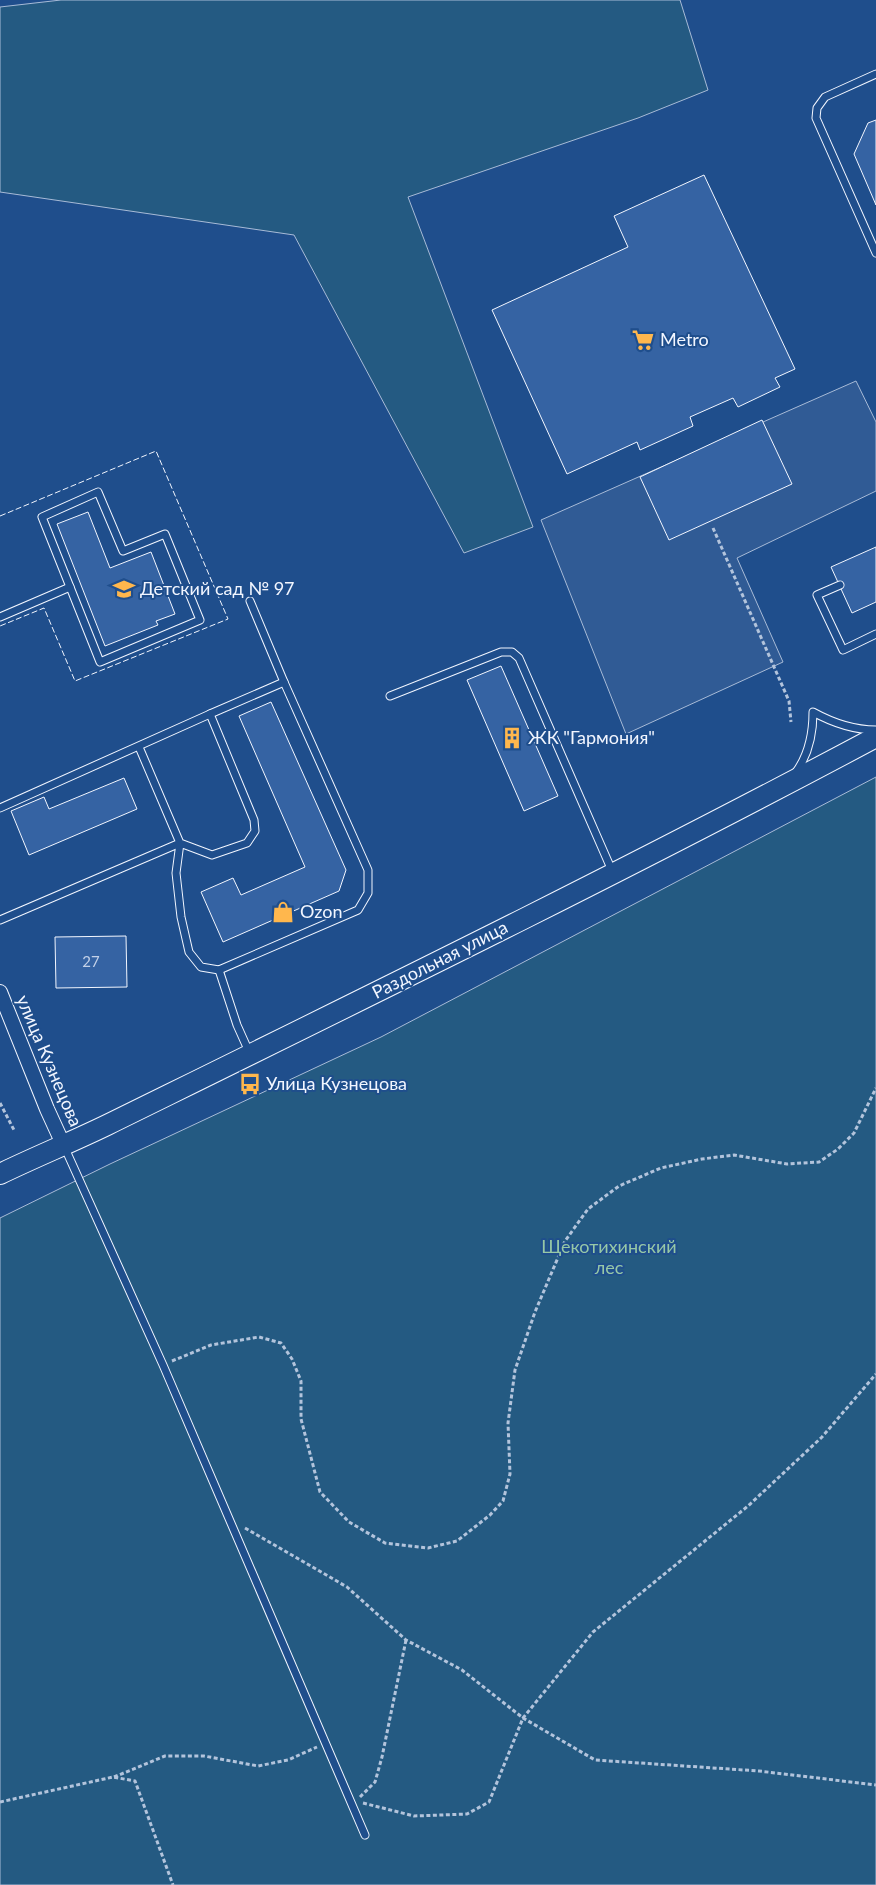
<svg xmlns="http://www.w3.org/2000/svg" width="876" height="1885" font-family="Lato,sans-serif">
<style>
.green{fill:#245a82;stroke:#a8bbd7}
.parking{fill:#305b95;stroke:#a8bbd7}
.building{fill:#3563a3;stroke:#f2f6ff}
.lines{fill:none;stroke-linecap:round;stroke-linejoin:round}
.service-casing{stroke:#f2f6ff;stroke-width:9}
.minor-casing{stroke:#f2f6ff;stroke-width:16}
.secondary-casing{stroke:#f2f6ff;stroke-width:22}
.path{stroke:#b3c4dc;stroke-width:3;stroke-dasharray:4 2.5;stroke-linecap:butt}
.service{stroke:#1f4e8c;stroke-width:7}
.minor{stroke:#1f4e8c;stroke-width:14}
.secondary{stroke:#1f4e8c;stroke-width:20}
.fence{stroke:#f2f6ff;stroke-width:1;stroke-dasharray:6 2.5;stroke-linecap:butt}
.labels{text-anchor:middle;stroke-width:4;stroke-linejoin:round;paint-order:stroke}
.number-label{font-size:15px;fill:#c3d1e8}
.poi-label{font-size:18px;fill:#f2f6ff;stroke:#1f4e8c;text-anchor:start}
.street-label{font-size:18px;fill:#f2f6ff;stroke:#1f4e8c}
.park-label{font-size:18px;fill:#97c8a6;stroke:#1f4e8c}
</style>
<rect width="100%" height="100%" fill="#1f4e8c"/>
<g class="green">
<path d="M61,0H680L708,90L638,118L408,197L533,527L464,553L294,235L0,192V7Z"/>
<path d="M876,777V1885H0V1218L110,1164L381,1037Z"/>
</g>
<path class="parking" d="M856,381L876,422V491L737,558L783,662L626,734L541,520Z"/>
<g class="building">
<path d="M876,120V205L854,154L868,123Z"/>
<path d="M704,175L795,369L775,378L780,387L738,407L733,398L690,417L693,426L640,450L637,442L567,474L492,310L628,247L614,216Z"/>
<path d="M762,420L792,484L669,540L640,477Z"/>
<path d="M88,512L110,568L151,552L175,614L156,621L158,625L105,646L57,524Z"/>
<path d="M876,547V602L852,613L831,567Z"/>
<path d="M501,666L558,796L524,811L467,680Z"/>
<path d="M271,702L346,870L339,891L223,942L201,892L233,878L241,895L305,867L239,716Z"/>
<path d="M124,778L137,809L29,855L11,811L44,797L49,809Z"/>
<path d="M126,936L127,987L56,988L55,937Z"/>
</g>
<g class="lines">
<g class="service-casing">
<g id="service">
<path d="M876,74L825,97L817,108L816,118L876,253"/>
<path d="M98,492L123,551L165,534L200,620L100,662L42,517Z"/>
<path d="M840,585L817,595L843,650L876,634"/>
<path d="M250,601L284,682"/>
<path d="M0,617L70,587"/>
<path d="M390,696L501,652H512L519,658L613,873"/>
<path d="M796,772C809,754 813,734 813,712C833,723 853,730 876,730"/>
<path d="M0,808L210,714"/>
<path d="M0,920L180,843L212,855L247,843L255,831L254,820L210,714L284,682L368,870V893L358,910L219,970L201,967L189,952L181,917L176,873L180,843L139,747"/>
<path d="M219,970L237,1025L250,1054"/>
<path d="M64,1146L163,1365L365,1835"/>
</g>
</g>
<g class="minor-casing">
<path id="minor" d="M0,992L47,1109L63,1144"/>
</g>
<g class="secondary-casing">
<path id="secondary" d="M0,1174C35,1157 72,1142 107,1125C365,998 623,872 876,737"/>
</g>
<g class="path">
<path d="M713,528L789,701L791,722"/>
<path d="M0,1103L14,1130"/>
<path d="M172,1361L211,1345L259,1337L281,1343L292,1359L301,1381V1419L320,1492L349,1522L385,1543L428,1548L457,1541L490,1515L503,1501L510,1474L508,1423L515,1370L535,1312L565,1241L588,1209L619,1186L661,1168L702,1159L734,1155L787,1164L819,1162L838,1149L854,1133L876,1088"/>
<path d="M245,1528L347,1587L406,1640L462,1670L523,1718L595,1760L759,1771L876,1785"/>
<path d="M114,1777L165,1756H204L258,1766L288,1760L317,1747"/>
<path d="M360,1797L375,1782L382,1757L406,1640"/>
<path d="M0,1802L113,1777L135,1781L173,1885"/>
<path d="M363,1803L414,1816L467,1814L489,1802L523,1718L593,1632L748,1506L822,1437L876,1374"/>
</g>
<use href="#service" class="service"/>
<use href="#minor" class="minor"/>
<use href="#secondary" class="secondary"/>
<path class="fence" d="M0,516L156,451L228,619L75,681L44,608L0,626"/>
</g>
<defs>
<g id="supermarket-bare" transform="scale(1.725)"><path d="M-6-5.5h2.5l.6 2H6L4.5 2H-2.5L-4.4-4H-6ZM-1.5 3.2a1.3 1.3 0 1 0 .1 0ZM3 3.2a1.3 1.3 0 1 0 .1 0Z" fill="#ffb74d" stroke="#1f4e8c" stroke-width="2.5" paint-order="stroke"/></g>
<g id="school-bare" transform="scale(1.725)"><path d="M0-5L7-2L0 1L-7-2ZM-4 1L0 2.5L4 1V4Q0 6-4 4Z" fill="#ffb74d" stroke="#1f4e8c" stroke-width="2.5" paint-order="stroke"/></g>
<g id="building-bare" transform="scale(1.725)"><path d="M-4-6H4V6H1V3H-1V6H-4ZM-2.5-4.3h1.7v1.8h-1.7ZM.8-4.3h1.7v1.8H.8ZM-2.5-1h1.7V.8h-1.7ZM.8-1h1.7V.8H.8Z" fill="#ffb74d" stroke="#1f4e8c" stroke-width="2.5" paint-order="stroke"/></g>
<g id="shop-bare" transform="scale(1.725)"><path d="M-5-2.5h2.3a2.7 3.5 0 0 1 5.4 0H5L5.5 6h-11ZM-1.5-2.5h3a1.5 2.3 0 0 0-3 0Z" fill="#ffb74d" stroke="#1f4e8c" stroke-width="2.5" paint-order="stroke"/></g>
<g id="bus-bare" transform="scale(1.725)"><path d="M-5-6H5V4H4V6H2V4H-2V6H-4V4H-5ZM-3.5-4V0h7V-4ZM-3.5 1.2v1.5H-2V1.2ZM2 1.2v1.5H3.5V1.2Z" fill="#ffb74d" stroke="#1f4e8c" stroke-width="2.5" paint-order="stroke"/></g>
</defs>
<g fill-rule="evenodd">
<use href="#supermarket-bare" x="643" y="340"/>
<use href="#school-bare" x="124" y="589"/>
<use href="#building-bare" x="512" y="738"/>
<use href="#shop-bare" x="283" y="912"/>
<use href="#bus-bare" x="250" y="1084"/>
</g>
<g class="labels">
<g class="number-label">
<text x="91" y="967">27</text>
</g>
<g class="poi-label">
<text x="660" y="346">Metro</text>
<text x="140" y="595">Детский сад № 97</text>
<text x="528" y="744">ЖК "Гармония"</text>
<text x="300" y="918">Ozon</text>
<text x="266" y="1090">Улица Кузнецова</text>
</g>
<g class="street-label">
<text transform="translate(440 960) rotate(-27)" y="6">Раздольная улица</text>
<text transform="translate(49 1061) rotate(67)" y="6">улица Кузнецова</text>
</g>
<g class="park-label">
<text x="609" y="1253">Щекотихинский<tspan x="609" dy="21">лес</tspan></text>
</g>
</g>
</svg>
